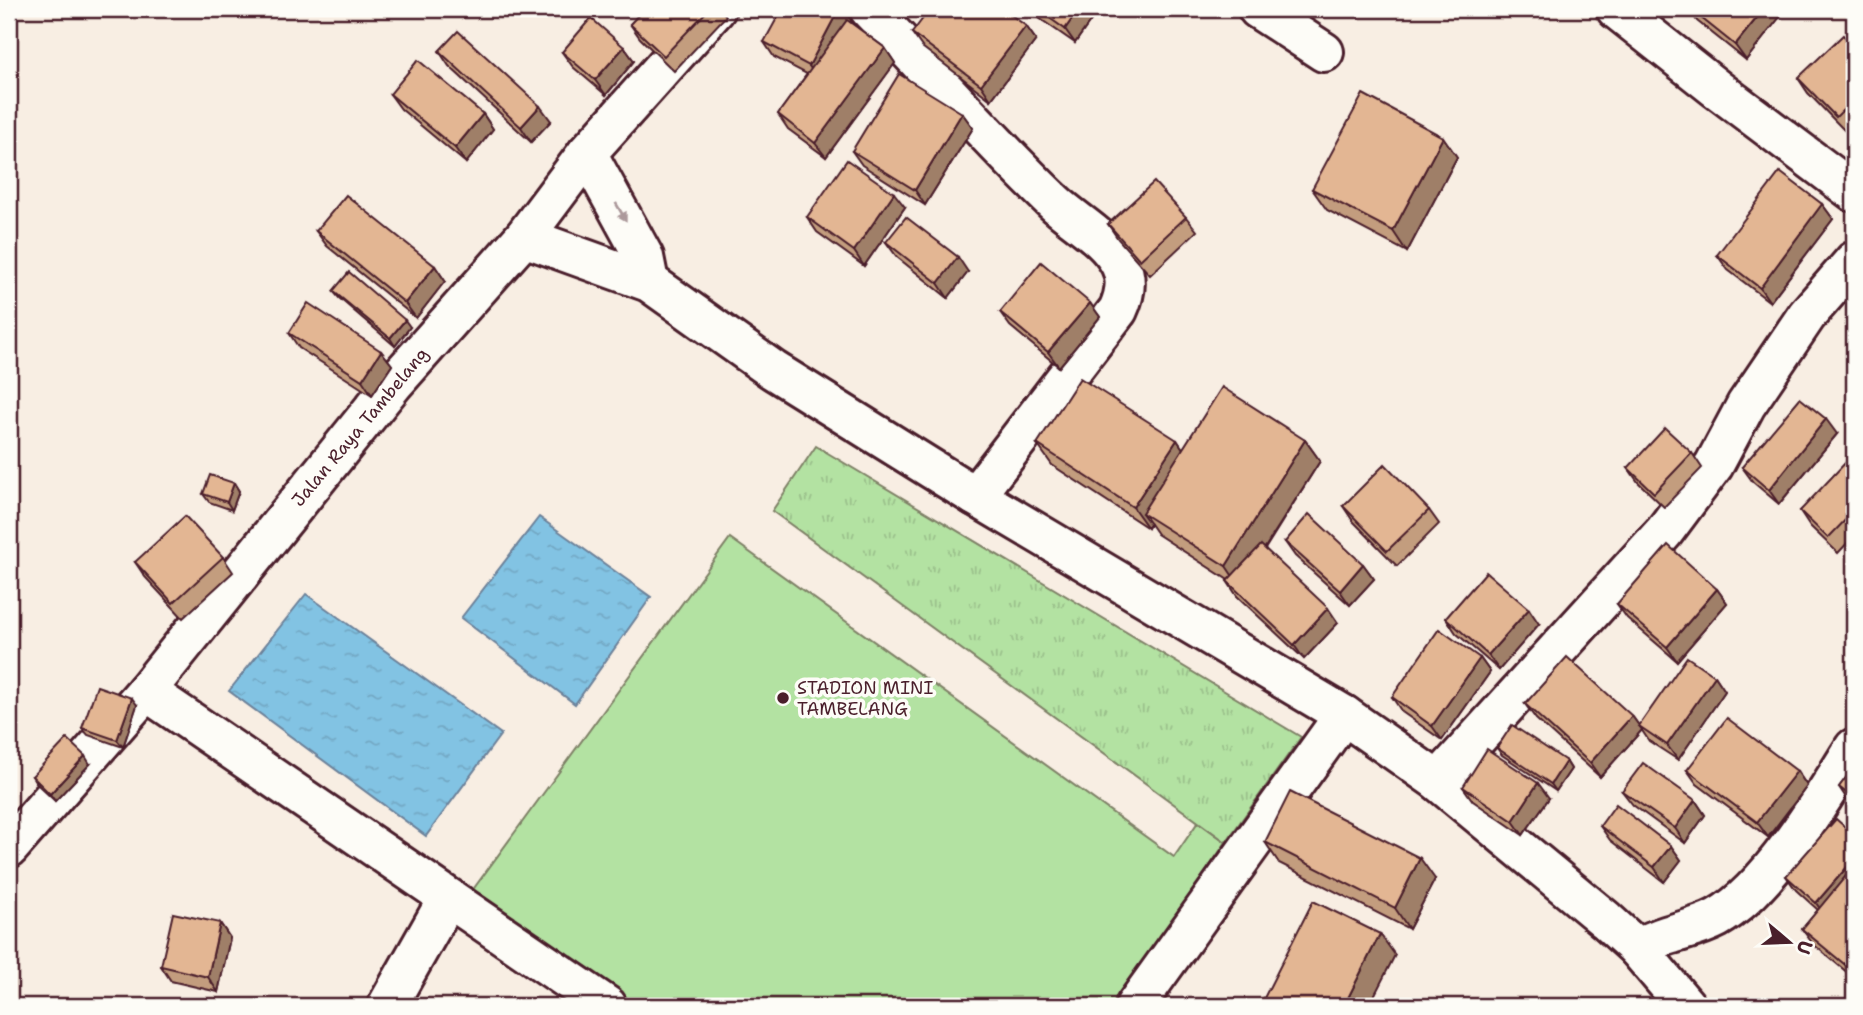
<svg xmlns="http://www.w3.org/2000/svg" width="1863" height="1015" font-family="'Shantell Sans',sans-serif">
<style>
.grass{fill:#b3e2a2;stroke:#7e8066;stroke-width:2}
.park{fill:url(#park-tufts);stroke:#7e8066;stroke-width:2}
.water{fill:url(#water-ripples);stroke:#6c8199;stroke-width:2}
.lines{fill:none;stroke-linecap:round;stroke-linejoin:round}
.street-casing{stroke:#4a1f2b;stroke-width:44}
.secondary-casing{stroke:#4a1f2b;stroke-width:44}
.street{stroke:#fdfcf7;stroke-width:38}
.secondary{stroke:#fdfcf7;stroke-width:38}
.wall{fill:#c39d7e;stroke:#4a1f2b;stroke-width:2}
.shaded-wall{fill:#9f7f67;stroke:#4a1f2b;stroke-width:2}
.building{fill:#e3b693;stroke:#4a1f2b;stroke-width:2}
.oneway{fill:#ac999b}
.poi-dot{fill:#4a1f2b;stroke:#fdfcf7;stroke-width:2.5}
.labels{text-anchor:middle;stroke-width:7;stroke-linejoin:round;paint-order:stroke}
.street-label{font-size:18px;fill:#4a1f2b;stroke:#fdfcf7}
.poi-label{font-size:18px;fill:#4a1f2b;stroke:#fdfcf7;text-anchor:start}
</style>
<defs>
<pattern id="park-tufts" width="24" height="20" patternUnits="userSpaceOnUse" patternTransform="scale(1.75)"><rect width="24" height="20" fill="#b3e2a2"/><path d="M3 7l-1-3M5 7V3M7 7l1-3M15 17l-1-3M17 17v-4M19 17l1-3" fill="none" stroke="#9bc18c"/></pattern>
<pattern id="water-ripples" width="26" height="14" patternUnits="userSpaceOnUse" patternTransform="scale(1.75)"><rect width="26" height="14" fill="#82c3e3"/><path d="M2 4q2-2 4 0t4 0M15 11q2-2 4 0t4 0" fill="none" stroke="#72a7c3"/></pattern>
</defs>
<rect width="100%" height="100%" fill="#f8eee3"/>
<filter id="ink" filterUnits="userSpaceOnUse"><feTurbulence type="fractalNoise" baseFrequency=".0143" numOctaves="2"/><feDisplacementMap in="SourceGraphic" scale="14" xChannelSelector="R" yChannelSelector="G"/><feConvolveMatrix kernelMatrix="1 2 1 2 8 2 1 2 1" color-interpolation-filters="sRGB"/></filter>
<g filter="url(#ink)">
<path class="grass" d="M730,538L1174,857L1198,822L1226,842L1114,1006H631L469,895Z"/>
<path class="park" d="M816,446L1301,737L1226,842L772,511Z"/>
<g class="water">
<path d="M539,517L651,597L575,704L461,618Z"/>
<path d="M306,594L501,734L426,836L229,691Z"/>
</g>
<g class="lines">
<g class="street-casing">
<g id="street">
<path d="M869,9C930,72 990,141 1054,202C1075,222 1106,237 1120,264C1128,279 1125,295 1118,310L975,496"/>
<path d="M1258,9L1324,52"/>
<path d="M1616,9L1717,89L1854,192"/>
<path d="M146,691L607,1006"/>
<path d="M1438,781L1664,532L1714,465L1746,405L1807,315L1854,261"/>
<path d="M1637,948C1648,943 1660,937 1672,934C1688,929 1702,926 1717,918C1769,889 1823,798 1854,748"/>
<path d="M387,1006L448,898"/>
<path d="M1135,1006L1344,715"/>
</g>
</g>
<g class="secondary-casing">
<g id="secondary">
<path d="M587,153L644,257L649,282"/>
<path d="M524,237L649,282L773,370L975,496L1344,715L1438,781L1606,920L1637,948L1686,1006"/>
<path d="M9,848L146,691L394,383L524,237L587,153L716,9"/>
</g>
</g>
<use href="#street" class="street"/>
<use href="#secondary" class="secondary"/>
</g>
<g class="wall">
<path d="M644,9H721L726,16L674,71L640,38L630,24Z"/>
<path d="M1026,9H1099L1075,43Z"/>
<path d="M1689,9H1786L1746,60L1697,21Z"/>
<path d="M851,20L850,22L885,48L895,63L826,157L788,129L778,114L807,74L774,57L764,42Z"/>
<path d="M1026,26L1036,40L991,100L922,47L912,33Z"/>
<path d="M1854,46V124L1846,132L1808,93L1798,78Z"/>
<path d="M624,47L634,61L606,95L573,67L562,52Z"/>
<path d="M439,51L551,121L531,142L449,66Z"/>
<path d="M390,94L483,114L493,129L466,163L401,109Z"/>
<path d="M962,113L973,128L925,205L862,165L852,151Z"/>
<path d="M1443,137L1457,157L1407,252L1327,210L1312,189Z"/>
<path d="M1822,204L1833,219L1770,302L1728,270L1717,255Z"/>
<path d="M905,207L864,266L817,232L807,217Z"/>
<path d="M1186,217L1197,231L1150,275L1118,239L1108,224Z"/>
<path d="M316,231L435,266L445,281L416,318L327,246Z"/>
<path d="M886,242L968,272L948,298L897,257Z"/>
<path d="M333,291L410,327L395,346L339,298Z"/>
<path d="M1090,303L1100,317L1059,367L1010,326L1000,312Z"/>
<path d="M289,333L381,351L392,365L372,395L299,348Z"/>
<path d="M1837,434L1779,504L1753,482L1742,467Z"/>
<path d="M1177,440L1183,449L1305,440L1320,461L1265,549L1338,623L1304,659L1237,596L1227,581L1228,580L1157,534L1150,524L1148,528L1052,465L1037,444Z"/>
<path d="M1692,453L1702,468L1664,507L1638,482L1628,468Z"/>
<path d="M1854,468V536L1838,553L1810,526L1800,511Z"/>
<path d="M234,483L239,491L232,510L209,502L203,494Z"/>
<path d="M1343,506L1429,510L1439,524L1397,566L1353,521Z"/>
<path d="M1285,542L1363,564L1374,579L1350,605L1295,556Z"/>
<path d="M223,557L233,572L183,618L145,577L135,562Z"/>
<path d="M1717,589L1727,603L1677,661L1627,618L1617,604Z"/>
<path d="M1446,618L1539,624L1499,670L1456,633Z"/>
<path d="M1480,658L1490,672L1442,740L1402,712L1392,697Z"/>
<path d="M1715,676L1725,691L1678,760L1649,741L1639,726Z"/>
<path d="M1525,704L1632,716L1642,730L1600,777L1536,719Z"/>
<path d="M137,705L123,747L88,735L82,728Z"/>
<path d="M1497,748L1566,761L1571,769L1556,791L1502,755Z"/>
<path d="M90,764L55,801L37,784L32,776Z"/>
<path d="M1854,767V806L1849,802L1839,787Z"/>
<path d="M1687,770L1797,771L1807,786L1768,837L1697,784Z"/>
<path d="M1463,787L1549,798L1523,835L1473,801Z"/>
<path d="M1622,791L1695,800L1705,815L1685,843L1633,805Z"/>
<path d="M1600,826L1671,846L1681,860L1664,882L1610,840Z"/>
<path d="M1854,835V978L1813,944L1802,929L1818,910L1796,890L1786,876Z"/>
<path d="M1265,842L1435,879L1409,929L1279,863Z"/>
<path d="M220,923L230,938L218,992L171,981L161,966Z"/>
</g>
<g class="shaded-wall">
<path d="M839,9H843L851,20L819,81L809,66Z"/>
<path d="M1079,9H1099L1075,43L1065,29Z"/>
<path d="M1764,9H1786L1746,60L1735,45Z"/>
<path d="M1026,26L1036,40L991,100L981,85Z"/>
<path d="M624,47L634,61L606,95L595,80Z"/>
<path d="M885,48L895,63L826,157L815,143Z"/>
<path d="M540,106L551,121L531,142L521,127Z"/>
<path d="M962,113L973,128L925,205L915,190Z"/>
<path d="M483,114L493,129L466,163L455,148Z"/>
<path d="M1443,137L1457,157L1407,252L1393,231Z"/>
<path d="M894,193L905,207L864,266L854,251Z"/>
<path d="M1822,204L1833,219L1770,302L1760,288Z"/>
<path d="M958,257L968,272L948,298L938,283Z"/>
<path d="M435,266L445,281L416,318L405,303Z"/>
<path d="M1090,303L1100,317L1059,367L1048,352Z"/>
<path d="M405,320L410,327L395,346L390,338Z"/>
<path d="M381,351L392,365L372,395L362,380Z"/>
<path d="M1826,419L1837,434L1779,504L1769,490Z"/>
<path d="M1177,440L1191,461L1142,513L1150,524L1148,528L1133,507Z"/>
<path d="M1305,440L1320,461L1240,587L1226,566Z"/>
<path d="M234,483L239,491L232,510L227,502Z"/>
<path d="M1363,564L1374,579L1350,605L1340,591Z"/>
<path d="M1717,589L1727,603L1677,661L1667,647Z"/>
<path d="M1328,608L1338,623L1304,659L1294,645Z"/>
<path d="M1529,609L1539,624L1499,670L1488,655Z"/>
<path d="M1480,658L1490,672L1442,740L1432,726Z"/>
<path d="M1715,676L1725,691L1678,760L1667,745Z"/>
<path d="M132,698L137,705L123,747L117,740Z"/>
<path d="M1632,716L1642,730L1600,777L1590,763Z"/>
<path d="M85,756L90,764L55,801L50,794Z"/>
<path d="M1566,761L1571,769L1556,791L1551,784Z"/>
<path d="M1797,771L1807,786L1768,837L1757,822Z"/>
<path d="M1538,783L1549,798L1523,835L1513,821Z"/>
<path d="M1695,800L1705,815L1685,843L1675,828Z"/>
<path d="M1671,846L1681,860L1664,882L1654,867Z"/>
<path d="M1420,858L1435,879L1409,929L1395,908Z"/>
<path d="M1854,859V885L1826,917L1816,903Z"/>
<path d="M220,923L230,938L218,992L208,977Z"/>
<path d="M1380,934L1395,955L1369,1006H1344Z"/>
<path d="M1854,961V975L1849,968Z"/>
</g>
<g class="building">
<path d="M644,9H709L664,56L630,24Z"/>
<path d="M782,9H839L809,66L764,42Z"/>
<path d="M930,9H1003L1026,26L981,85L912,33Z"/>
<path d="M1037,9H1079L1065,29Z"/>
<path d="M1690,9H1764L1735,45Z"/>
<path d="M591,18L624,47L595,80L562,52Z"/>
<path d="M847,20L885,48L815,143L778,114Z"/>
<path d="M458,31L540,106L521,127L439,51Z"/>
<path d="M1843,35L1854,46V99L1836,117L1798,78Z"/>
<path d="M418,60L483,114L455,148L390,94Z"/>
<path d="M899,74L962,113L915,190L852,151Z"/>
<path d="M1363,94L1443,137L1393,231L1312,189Z"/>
<path d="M847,160L894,193L854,251L807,217Z"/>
<path d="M1780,172L1822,204L1760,288L1717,255Z"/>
<path d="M1154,182L1186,217L1140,260L1108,224Z"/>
<path d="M346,195L435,266L405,303L316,231Z"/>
<path d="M906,217L958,257L938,283L886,242Z"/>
<path d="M1041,262L1090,303L1048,352L1000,312Z"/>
<path d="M349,272L405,320L390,338L333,291Z"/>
<path d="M308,303L381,351L362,380L289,333Z"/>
<path d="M1080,378L1177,440L1133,507L1037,444Z"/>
<path d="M1222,387L1305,440L1226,566L1142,513Z"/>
<path d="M1800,398L1826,419L1769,490L1742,467Z"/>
<path d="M1665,428L1692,453L1654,493L1628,468Z"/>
<path d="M1847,461L1854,468V511L1828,538L1800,511Z"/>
<path d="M1385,464L1429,510L1387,551L1343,506Z"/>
<path d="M210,475L234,483L227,502L203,494Z"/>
<path d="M1309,514L1363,564L1340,591L1285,542Z"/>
<path d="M185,516L223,557L173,603L135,562Z"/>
<path d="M1261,545L1328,608L1294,645L1227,581Z"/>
<path d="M1668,545L1717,589L1667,647L1617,604Z"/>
<path d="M1486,572L1529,609L1488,655L1446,618Z"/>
<path d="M1439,629L1480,658L1432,726L1392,697Z"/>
<path d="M1567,657L1632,716L1590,763L1525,704Z"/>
<path d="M1687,657L1715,676L1667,745L1639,726Z"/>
<path d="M97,686L132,698L117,740L82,728Z"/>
<path d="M1727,718L1797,771L1757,822L1687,770Z"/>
<path d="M1512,725L1566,761L1551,784L1497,748Z"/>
<path d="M67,739L85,756L50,794L32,776Z"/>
<path d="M1487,749L1538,783L1513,821L1463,787Z"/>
<path d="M1643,763L1695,800L1675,828L1622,791Z"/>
<path d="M1854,767V799L1839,787Z"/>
<path d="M1290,792L1420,858L1395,908L1265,842Z"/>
<path d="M1616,804L1671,846L1654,867L1600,826Z"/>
<path d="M1836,819L1854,835V859L1816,903L1786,876Z"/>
<path d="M1854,866V961L1849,968L1802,929Z"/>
<path d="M1313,901L1380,934L1344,1006H1260Z"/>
<path d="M173,913L220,923L208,977L161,966Z"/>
</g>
<defs><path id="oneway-solid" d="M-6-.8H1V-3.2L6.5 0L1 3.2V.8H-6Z" transform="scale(1.75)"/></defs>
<use class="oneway" href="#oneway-solid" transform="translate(621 212) rotate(60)"/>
</g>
<circle class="poi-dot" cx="783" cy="698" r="7"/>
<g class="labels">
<g class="street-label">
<text transform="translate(360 427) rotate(-50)" y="6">Jalan Raya Tambelang</text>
</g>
<g class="poi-label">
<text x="797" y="694">STADION MINI<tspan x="797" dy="21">TAMBELANG</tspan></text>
</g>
</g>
<rect width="1863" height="1015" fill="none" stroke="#fdfcf7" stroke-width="35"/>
<rect x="18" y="18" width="1828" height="980" fill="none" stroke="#4a1f2b" stroke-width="2.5" filter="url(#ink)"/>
<g transform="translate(1789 942) rotate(109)" stroke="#fdfcf7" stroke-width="5" paint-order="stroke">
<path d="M0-5L12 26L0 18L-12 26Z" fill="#4a1f2b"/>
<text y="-10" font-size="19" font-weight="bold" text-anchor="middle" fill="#4a1f2b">U</text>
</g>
</svg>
